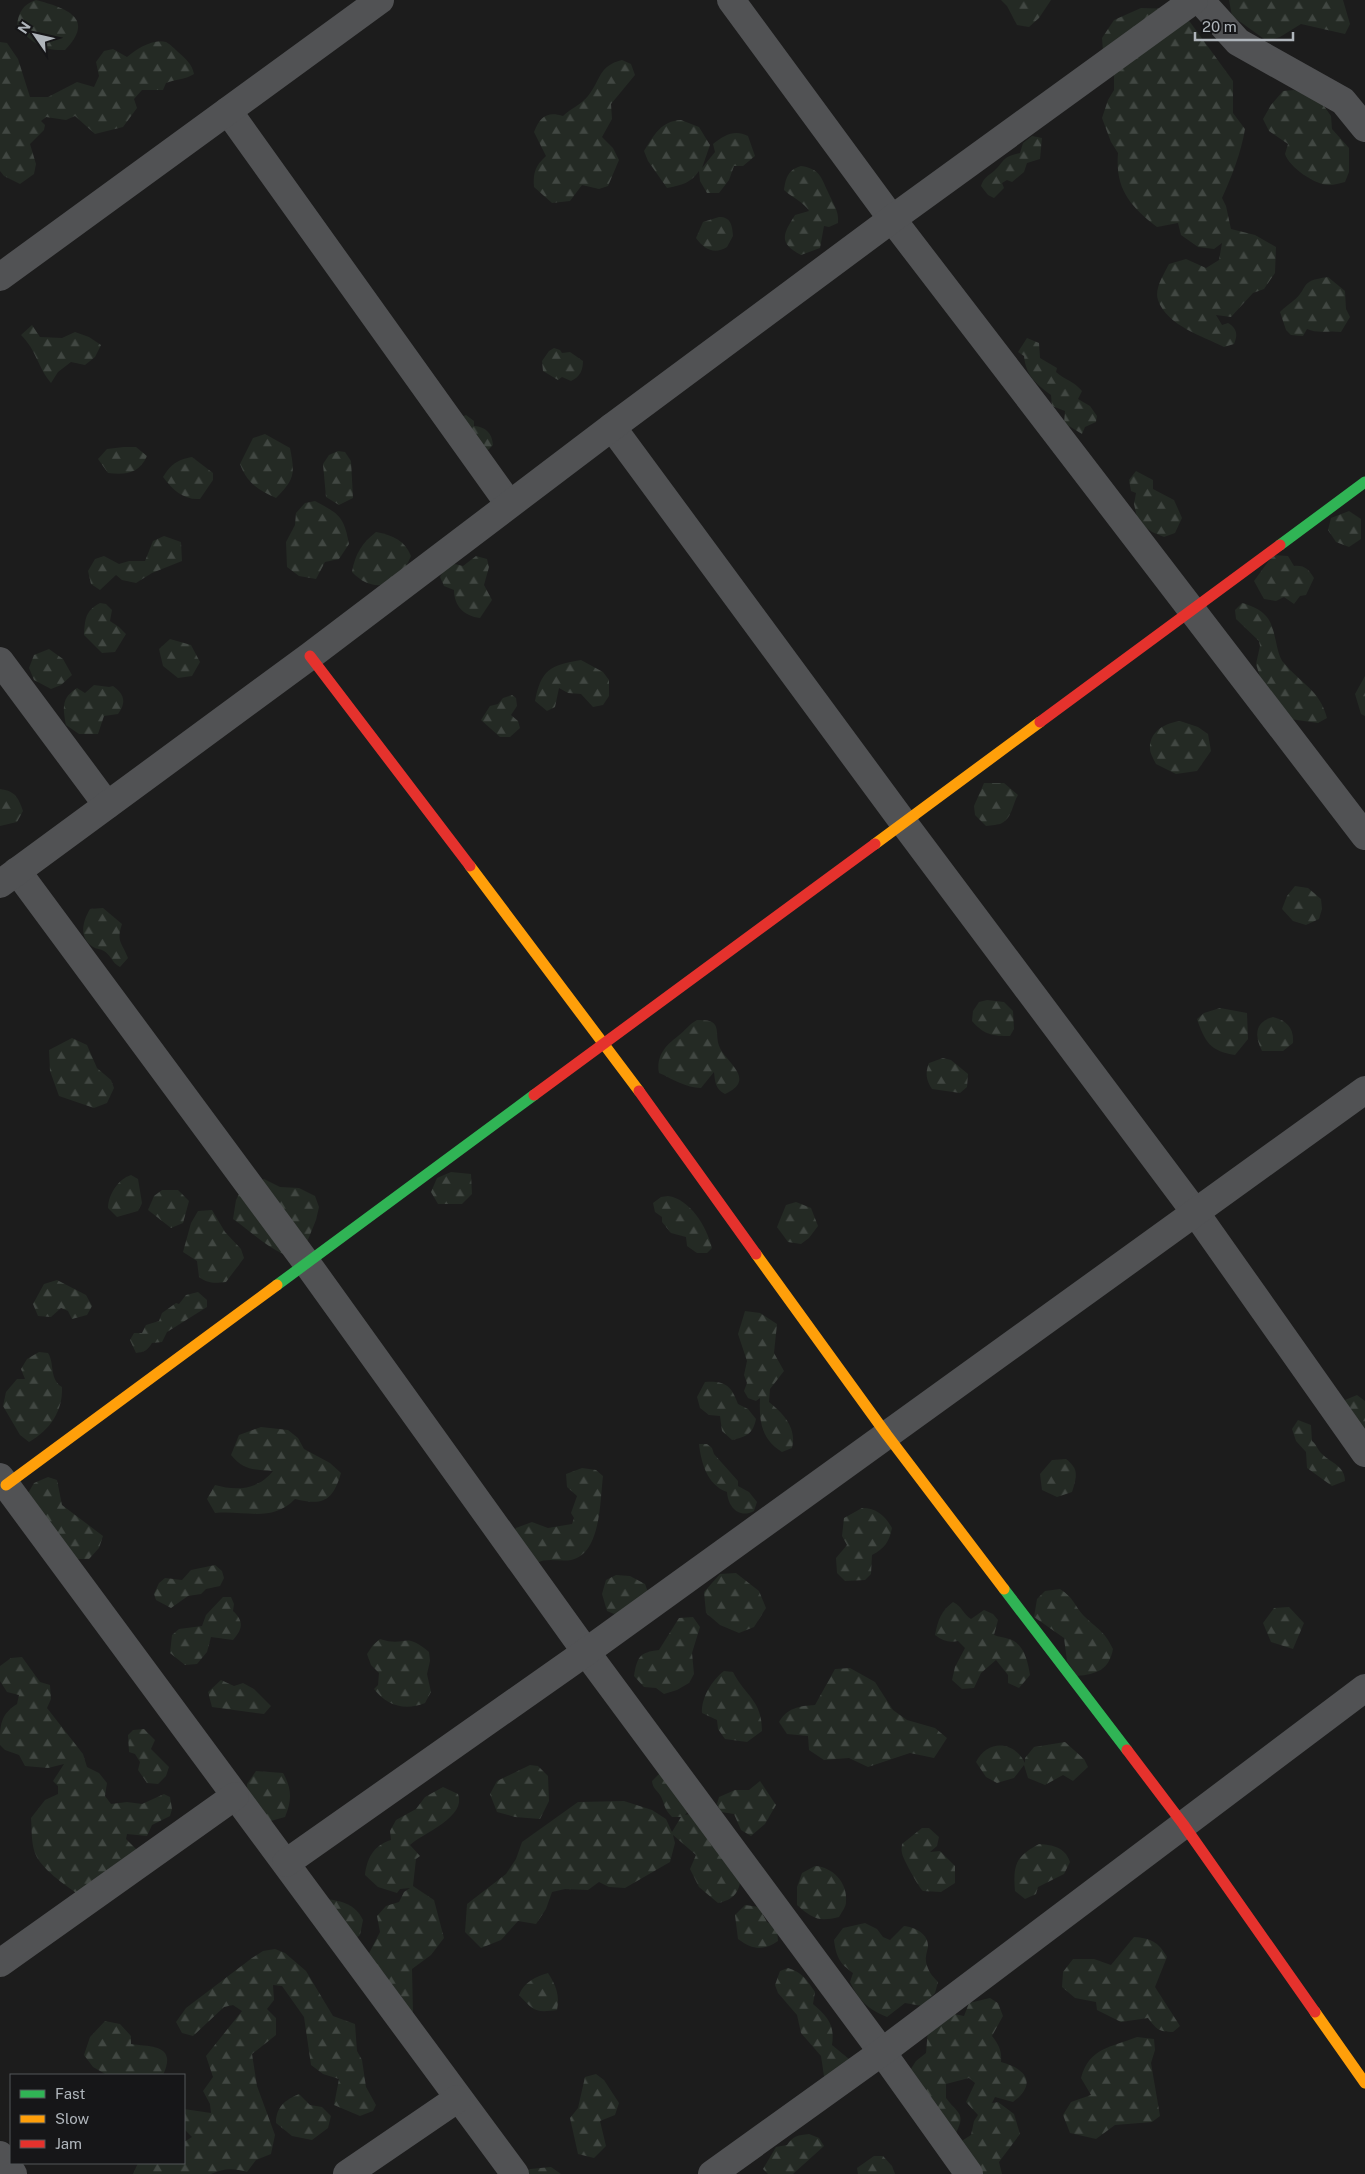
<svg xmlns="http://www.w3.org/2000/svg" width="1365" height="2174" font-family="'Public Sans',sans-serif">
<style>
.forest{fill:url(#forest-firs)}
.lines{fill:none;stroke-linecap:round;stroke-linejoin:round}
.street{stroke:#515254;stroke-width:28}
.fast{stroke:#30b455;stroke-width:11}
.slow{stroke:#ff9f0a;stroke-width:11}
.jam{stroke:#e5322d;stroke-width:11}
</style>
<defs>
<pattern id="forest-firs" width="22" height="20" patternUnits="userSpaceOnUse" patternTransform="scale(1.25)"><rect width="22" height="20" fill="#242a24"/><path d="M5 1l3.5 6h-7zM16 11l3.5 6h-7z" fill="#414742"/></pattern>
</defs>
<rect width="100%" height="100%" fill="#1c1c1c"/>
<g class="forest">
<path d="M36,0C66,8 96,18 65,50C42,51 31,42 17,26C18,13 23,4 36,0Z"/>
<path d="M1001,0H1051L1039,18L1029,27L1017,25L1007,6Z"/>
<path d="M1229,0H1343L1350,24L1345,34L1301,24L1280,37L1267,41L1232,16Z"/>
<path d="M1141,8L1173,9L1190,22L1233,81V113L1245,129C1241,153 1232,176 1222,198L1226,206L1231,229L1255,235L1276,247L1275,273L1264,289L1253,293L1231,317L1216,315L1222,325L1228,323C1237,328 1238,335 1234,344L1224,347C1203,336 1167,326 1158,300C1154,289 1164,274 1169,264L1186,259L1206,268L1219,260L1222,243L1214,249L1198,247L1181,235L1178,223L1157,227C1130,206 1115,189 1118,153L1111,142L1102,118L1108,100L1114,90V72L1103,51L1102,38L1114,20Z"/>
<path d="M0,42L7,43L18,59L30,97H48L77,82L94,87L99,76L96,62L104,51L113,49L127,57C136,49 154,38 166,42C170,44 175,49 178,52C186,59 192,64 194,74C184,80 176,79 166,83L163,90H142L134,99L137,108L123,127L95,134L75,116L66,120L46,117L41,121L45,125L44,130L30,144L36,164L34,174L20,184L4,176L0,171Z"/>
<path d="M622,60L631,64L635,75L611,104L612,119L602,137L613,148L619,160L608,186L599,189L582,185L570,201L552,203L534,187C533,173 535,166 546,156L534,132C540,117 547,111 563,116C570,109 582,104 588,96C601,80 598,66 622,60Z"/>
<path d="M1294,90L1307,95L1324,106L1331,116L1332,129L1349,148V172L1345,182C1340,183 1334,185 1329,185C1315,185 1289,167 1285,154L1288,144L1269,131L1263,119L1271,105L1283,91Z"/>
<path d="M681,120L699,127L710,145L702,168L715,152L713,144C724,135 735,129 748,136L755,156L743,166H734L729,180L719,193H707L700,181L699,171C691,183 682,185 667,188L648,161L644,151C654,135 661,121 681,120Z"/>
<path d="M1032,136L1042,138L1040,159L1027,163L1024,172L1012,182L1007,180L1002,183L1004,188L994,198L988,195L981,186C984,177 987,177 994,171C1005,161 1001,157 1020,153L1023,143Z"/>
<path d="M801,166C820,169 821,177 828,192C833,204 839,210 838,223L829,227L824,226L820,248L801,255C778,243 783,234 795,215L809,211C804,202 791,197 784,190C786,177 788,170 801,166Z"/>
<path d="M719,217C731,217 732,225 733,236L727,247C714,255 704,249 696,238L703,222Z"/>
<path d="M1328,277L1345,291L1346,309L1350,317L1341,332C1328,330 1318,334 1307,329L1303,336L1291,335L1286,330L1280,312C1285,307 1288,305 1293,301C1310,288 1297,281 1328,277Z"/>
<path d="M32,325L40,337L62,338L75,332L89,337L101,345L95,357L85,365L71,362L58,372L51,383C37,366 37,351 21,335Z"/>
<path d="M1027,338L1039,343L1040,358L1057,368L1056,372C1065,380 1074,381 1082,391L1078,399L1090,406L1097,416L1096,422L1085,427L1082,434L1064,423L1065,411L1052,406L1051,395C1036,384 1026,376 1024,356L1018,352Z"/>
<path d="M554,348L560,350L562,353L570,352L583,361C583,370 580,377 571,381L562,377L558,380L543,371L542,361L549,351Z"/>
<path d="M466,415L474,421V426C486,427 492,433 493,445L484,454L458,418Z"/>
<path d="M265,434L290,448C295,474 295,479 276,498C258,490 247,483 240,464L253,438Z"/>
<path d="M124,447H136L147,456C139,474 125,475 108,473L98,459L107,449Z"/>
<path d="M338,451L345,452L351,461L353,498L339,505L326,497L323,464L329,455Z"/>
<path d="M192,457L213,473V480L200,499C183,500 173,490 163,477C171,464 177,460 192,457Z"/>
<path d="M1136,471L1153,480V489L1174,500L1182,518L1175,533L1164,537L1152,532L1138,522L1134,504L1136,493L1131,491L1129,480Z"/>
<path d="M315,501C339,514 344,516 349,544L339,559L325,562L316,579L299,576L287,567L286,542L295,525L296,513L305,503Z"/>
<path d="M1349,511L1361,519V539L1349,547L1336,542L1328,530L1331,518Z"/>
<path d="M376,532C393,535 405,541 411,556C399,585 375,596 352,572C355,554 362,543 376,532Z"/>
<path d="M164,536L181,542L182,561L152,573L136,583L122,580L116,575L100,590L91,584L88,571L95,559L104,556L119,564L129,561H145L153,541Z"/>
<path d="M1273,555L1288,556L1294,566C1305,565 1309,570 1314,578L1306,595L1300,596L1294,604L1284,597L1276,601L1264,599L1254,581Z"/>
<path d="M476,556L487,559L489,567L484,585L492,600L480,618C464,616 454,606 454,590L444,586L440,577L446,565L455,564L463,566Z"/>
<path d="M100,603L106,604L112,610L110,621L119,627L126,634L115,652L102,653L84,635C85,619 85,611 100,603Z"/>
<path d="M1242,603C1250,605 1260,609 1266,616C1277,628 1275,653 1284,663C1300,683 1320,690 1327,718L1318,723L1283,718L1262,683L1256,664L1260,646L1259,641L1236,619L1235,610Z"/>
<path d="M170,639L191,645L200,662L192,676L178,678L163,666L159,649Z"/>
<path d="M49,649L63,659L72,675L61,685L51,689L34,680L29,668L34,655Z"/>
<path d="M581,660L603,672L609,680V696L603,705L593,707L581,694L568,693L559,688L555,707L547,711L535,701C541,670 550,665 581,660Z"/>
<path d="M1365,676V716L1361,714L1355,694Z"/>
<path d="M94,685L109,687L113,686C124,694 127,702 118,714L104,716L98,734H79L66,725C63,708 61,698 77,688L85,693Z"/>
<path d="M512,695L516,698L517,706L511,715L518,721L520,728L510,737H500L481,720L490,706L498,704L503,698Z"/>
<path d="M1180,721L1198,727L1208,734L1211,751L1197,771L1176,774L1156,764C1154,760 1150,753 1150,749C1149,731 1166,723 1180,721Z"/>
<path d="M984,783H1004L1018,795C1013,803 1012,818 1002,823C999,825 991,825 986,826L975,815L974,806Z"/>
<path d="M0,789C15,791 18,797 23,811L17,822L0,826Z"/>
<path d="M1295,886L1308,888L1321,899L1322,909L1319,919L1306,925L1293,921L1282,909L1287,896Z"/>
<path d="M103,908L122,924C116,942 122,942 128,958L120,967C112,963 111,955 104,951C101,949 96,949 93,947C78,937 83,921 90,909Z"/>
<path d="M987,1000L1004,1002L1013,1011L1014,1029L1010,1036C993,1036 984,1035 972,1021L973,1011L979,1002Z"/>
<path d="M1220,1008L1247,1013L1248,1039L1235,1055C1210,1051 1205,1042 1197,1019L1204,1013Z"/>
<path d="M1273,1017C1287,1021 1294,1028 1293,1043L1283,1051H1262C1254,1035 1255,1022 1273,1017Z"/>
<path d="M697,1020C725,1019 713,1033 720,1048C727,1063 757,1080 725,1094C715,1089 715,1081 714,1072L701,1088C686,1088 673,1079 659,1073C656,1056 665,1046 678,1036C685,1031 689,1024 697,1020Z"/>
<path d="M72,1038L87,1045L97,1068L111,1080L114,1088L107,1103L94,1108L59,1096L50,1071L49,1050Z"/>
<path d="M943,1058L951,1060L968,1074L967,1087L960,1093L932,1089C926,1080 925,1073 929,1063Z"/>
<path d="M451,1172L471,1174L472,1194L462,1204H438L431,1192L437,1178Z"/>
<path d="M131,1175L138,1179L142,1203L138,1211L117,1217L108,1208C108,1195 118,1179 131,1175Z"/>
<path d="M264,1179L280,1187L299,1188L315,1196L319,1207L316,1220L305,1247L291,1257C268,1249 253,1233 233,1219L236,1200L242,1188Z"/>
<path d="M162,1190H178L189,1201L183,1223L171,1228L148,1210L154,1196Z"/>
<path d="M668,1196C690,1199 707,1227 712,1248L707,1253H697L687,1246L686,1237L671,1233L662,1222V1217L655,1212L653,1203L661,1197Z"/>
<path d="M796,1202L811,1208L818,1226L809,1238L801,1244L788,1242L777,1227L786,1205Z"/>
<path d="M212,1210L225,1232L241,1249L244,1258L226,1282C215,1283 208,1284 199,1277L197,1261L183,1252L191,1223L198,1211Z"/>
<path d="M57,1280L86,1295L92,1306L87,1315L72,1319L68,1311L61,1308L51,1317L38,1316L33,1304L44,1284Z"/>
<path d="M198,1292L207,1300V1307L167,1332L162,1342L152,1343C147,1351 144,1352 136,1353L130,1340L134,1333H142L146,1325L159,1321L162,1313L176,1303L179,1304L186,1295Z"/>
<path d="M745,1311L760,1313L777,1324L774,1353L784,1371L770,1389L769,1402C784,1414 797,1428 792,1448L782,1452C761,1439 759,1421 760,1398L756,1401L748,1398L744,1391L747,1383L744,1375L747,1361L738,1334Z"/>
<path d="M39,1352L48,1353C55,1364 49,1379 62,1387C63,1411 50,1430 29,1442L20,1435L3,1406L6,1392L17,1379H25L21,1369L27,1359Z"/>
<path d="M705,1382C725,1381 731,1385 738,1404L748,1409L756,1419C753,1434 746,1437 732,1440L722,1431L720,1416L709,1415L700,1408L697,1397Z"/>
<path d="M1357,1395L1365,1401V1443L1340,1406L1345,1400Z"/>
<path d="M1298,1420L1311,1425L1312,1441C1317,1445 1317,1449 1322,1454C1331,1463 1345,1466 1345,1481L1332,1486L1307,1468L1306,1452L1296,1441L1292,1429Z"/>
<path d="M261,1427L288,1430L298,1438L304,1449L330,1463L341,1473C333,1501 323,1506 295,1499C272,1523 245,1510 215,1513L207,1499L215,1485C236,1491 258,1490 273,1471C254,1469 244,1471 231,1455L239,1435Z"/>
<path d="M699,1444H707L712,1448L714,1454L738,1481V1486L749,1492L757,1502L754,1511C739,1519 728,1507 727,1492C707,1485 701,1462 699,1444Z"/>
<path d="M1066,1459C1079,1469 1077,1476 1072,1492L1057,1497L1042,1490L1040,1474L1052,1460Z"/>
<path d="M582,1468L596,1470L603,1476C600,1501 601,1554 571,1560C560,1562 547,1557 537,1563L510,1538L516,1528L532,1522L548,1528L572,1524L574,1518L571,1513L577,1496L567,1487L566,1474Z"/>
<path d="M48,1477L57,1480L62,1505L103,1536L99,1548L89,1559H77L27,1495L34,1483Z"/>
<path d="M862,1508C877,1508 885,1516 892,1528C889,1542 885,1548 872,1555L871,1574L865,1580L845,1581L837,1573L836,1558L847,1545L842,1536L844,1518Z"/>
<path d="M215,1565L222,1571L224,1578L220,1586L206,1589L201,1594L188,1596L171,1608L156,1600L154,1594L159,1583L165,1578L182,1580L191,1570Z"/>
<path d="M736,1573L759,1591L766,1608L754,1627L739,1633L720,1625L706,1613L704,1592L720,1574Z"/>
<path d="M616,1575L630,1576L645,1584L649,1595L635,1610L614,1614L607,1611L602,1594L606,1580Z"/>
<path d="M1060,1589C1074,1598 1074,1605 1084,1616C1097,1629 1104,1630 1113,1649C1109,1670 1097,1674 1077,1676L1067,1661L1064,1638L1034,1617L1037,1599L1045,1591Z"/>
<path d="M223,1597H231L234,1604L233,1611C244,1621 243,1629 233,1640L211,1637L207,1652L197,1664L185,1665L170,1653L172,1635L179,1629L202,1626L206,1615Z"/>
<path d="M953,1602C962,1606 963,1614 971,1619L984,1610L993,1614L998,1620L994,1635C999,1637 1003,1637 1009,1639C1024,1643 1028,1662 1030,1675L1019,1688L1008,1683V1675L996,1660L981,1673L974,1688L962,1689L952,1680L955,1667L965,1648L958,1641C949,1643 943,1641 935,1635C938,1620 941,1611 953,1602Z"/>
<path d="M1289,1607L1304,1623L1293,1649L1271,1642L1263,1623L1274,1608Z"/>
<path d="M693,1617L700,1627L692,1653L694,1674L689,1683L677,1690L664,1694L656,1688L644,1687L634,1676C637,1658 639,1652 659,1650L679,1618Z"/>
<path d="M380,1639C407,1648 403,1630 429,1652L430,1661L427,1674L431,1692L425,1703C405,1711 387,1706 374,1689L378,1685L379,1673L371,1665L367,1654L373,1645Z"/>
<path d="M22,1657L40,1682L50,1685L51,1699L47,1708L83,1754L87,1767L99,1773L107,1783L105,1796L111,1804L127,1802L142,1804L164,1794L170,1797L172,1809L170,1816L152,1825L147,1836L127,1834L126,1839L136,1849L137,1868L78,1894C66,1886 40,1868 35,1853C31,1843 32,1829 31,1818L45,1800L58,1794V1786L53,1781L64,1764L48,1768L25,1766L19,1755L5,1750L0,1745C0,1725 0,1715 17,1704L19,1695L7,1692L0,1681V1666L11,1658Z"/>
<path d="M850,1668L875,1682L893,1710L907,1720L935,1728L947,1738L934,1758L910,1753L868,1767L849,1758L824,1760L809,1750L808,1736L787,1734L779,1722C787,1708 799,1706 815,1705L835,1669Z"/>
<path d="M724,1671L733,1672C746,1697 762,1700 762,1731L747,1742L725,1739L718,1729L717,1720L702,1713C701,1698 712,1680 724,1671Z"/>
<path d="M221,1680L234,1686L243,1683L254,1689L271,1706L264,1714L212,1707L208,1692Z"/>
<path d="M144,1729L155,1740L151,1749L169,1767L166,1776L158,1784L147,1783L138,1770L140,1762L135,1754L129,1752L128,1735L133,1730Z"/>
<path d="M1065,1742L1084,1759L1088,1767L1073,1781L1063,1775L1045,1785L1028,1778L1024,1765L1014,1778L997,1783L986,1777L976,1762C988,1739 1014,1741 1025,1763V1758L1034,1747Z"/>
<path d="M530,1765L538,1766L548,1776L549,1801L540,1819L515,1817L497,1812L490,1794L497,1781Z"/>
<path d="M256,1771L283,1773C292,1789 292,1800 285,1817L267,1822L248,1798L247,1784Z"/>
<path d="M661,1772L692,1806L685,1815L697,1812L741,1878C739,1893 733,1900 718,1903L699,1887L690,1869L696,1855L673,1835L675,1843L670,1862L625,1888L609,1887L599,1882L588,1890L565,1889L552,1892L546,1909L536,1924L518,1921L501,1940L481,1948L465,1932L467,1904L506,1874L516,1859L522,1842L578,1802L624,1801L652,1810L666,1819L672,1832L681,1817H672C663,1808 665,1803 660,1795C656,1789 653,1789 652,1781Z"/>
<path d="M760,1781L776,1805L765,1824L751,1836L741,1830L734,1814L721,1812L717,1804L719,1797L735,1790H749Z"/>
<path d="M443,1787L458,1794C467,1817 423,1833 410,1845L420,1856L416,1859L413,1886L434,1900L444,1938L431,1955L412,1969L413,2013L402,2024L364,1963L380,1932L377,1916L386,1906L399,1902L404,1892L410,1888L400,1889L397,1893L378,1887L365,1875C367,1858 374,1845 391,1840L390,1831L396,1820L416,1809L425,1797Z"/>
<path d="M922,1828H929L939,1837L937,1846L930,1852L940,1851L955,1866V1883L941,1892L923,1891C919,1888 902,1857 902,1853C901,1850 902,1847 902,1844Z"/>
<path d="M1039,1844C1053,1845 1065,1847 1070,1862L1064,1874L1038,1887L1036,1894L1025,1899L1015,1891C1013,1865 1015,1857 1039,1844Z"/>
<path d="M815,1866C833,1867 848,1883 846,1902C846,1907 841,1913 839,1917C819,1922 813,1919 797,1905V1887L802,1873Z"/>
<path d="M326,1899C342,1901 355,1904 363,1920L360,1935L349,1944Z"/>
<path d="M745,1905L759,1907L767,1922L777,1928L778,1941C763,1951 753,1950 738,1939L735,1915Z"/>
<path d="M865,1923L877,1929L883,1937L890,1940L904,1926C915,1927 929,1934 928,1947C927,1952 925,1957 926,1962C928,1971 932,1976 938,1982L935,1993L922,2006L905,2003L887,2017C868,2009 859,2001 850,1982L853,1973C839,1963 836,1956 834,1940L843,1928Z"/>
<path d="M1134,1937C1150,1938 1159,1942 1167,1957L1155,1987L1180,2026L1173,2032C1159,2032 1156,2029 1148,2018L1121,2022L1097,2010L1096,2002L1075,1998L1062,1987L1063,1972L1073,1959H1094L1111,1965Z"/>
<path d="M275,1949L285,1953L306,1971L333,2016L355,2024L357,2051L362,2060L366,2087L376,2105L373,2111L360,2116L334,2105L339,2079L323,2074L311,2065L304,2017L282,1986L273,1985L274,2000L267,2009L276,2018V2035L252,2054L257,2086L275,2135L271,2154L256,2160L247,2172C234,2168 224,2168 211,2174H133L138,2163H184V2142L192,2137L184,2129V2109L211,2113L210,2104L203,2091L213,2077L206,2056L242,2011L233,2005L224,2007L193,2036L182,2033L176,2022L186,2008L252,1958L263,1951Z"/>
<path d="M788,1968C802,1972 807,1980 815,1992L813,2004C828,2017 835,2025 832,2045L855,2064L825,2083L821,2056L801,2033L797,2015L778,1993L775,1985L780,1971Z"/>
<path d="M548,1973C556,1985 560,1996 557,2010C535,2013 534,2011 519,1995C524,1982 535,1977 548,1973Z"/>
<path d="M990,1998L998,2003L1003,2016L992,2036C999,2045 1002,2051 1001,2062C1027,2069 1037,2084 1013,2102L995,2097L992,2103L998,2102L1014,2114L1020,2134L999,2162L1002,2174H955L957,2144L971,2135L974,2121L978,2115L966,2102L975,2083L969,2078L946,2084V2098C958,2114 966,2113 956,2133L899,2087L916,2061L926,2053L928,2029L954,2014L964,2016L969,2003Z"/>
<path d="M105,2021L120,2024L131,2036V2044C153,2047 177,2045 163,2075H107L93,2067L84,2055L90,2037Z"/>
<path d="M1137,2037L1154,2039L1155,2050L1151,2063L1160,2116L1152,2122L1115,2125L1096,2139L1070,2133L1063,2115L1071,2102L1091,2095L1081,2078C1089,2048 1111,2047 1137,2037Z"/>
<path d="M596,2074L604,2080L619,2103L615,2115L600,2121L606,2146L594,2158L578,2154L570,2118L578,2108L585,2077Z"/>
<path d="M299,2094L310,2105L322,2107L331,2116L328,2128L312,2140L292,2136L276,2123C276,2107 285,2100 299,2094Z"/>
<path d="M809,2134L819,2138L824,2146L793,2174H768L763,2169L776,2147L787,2145C793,2136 798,2135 809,2134Z"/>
<path d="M874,2156H883L892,2166L895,2174H858L857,2168Z"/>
<path d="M551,2167L561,2174H523L530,2169Z"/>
</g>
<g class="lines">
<g class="street">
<path d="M731,0L892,219L1365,836"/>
<path d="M1200,0L1238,42L1343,101L1365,128"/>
<path d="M228,111L509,504"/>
<path d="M0,277L380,0"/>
<path d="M612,427L903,822L1195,1212L1365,1453"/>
<path d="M0,661L107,805"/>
<path d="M17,871L306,1262L586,1652L882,2052L969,2174"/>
<path d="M0,884L310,656L612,427L892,219L1194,0"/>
<path d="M0,1477L515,2174"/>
<path d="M286,1863L586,1652L1365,1090"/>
<path d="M0,1963L235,1796"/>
<path d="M0,2155L13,2174"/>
<path d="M347,2174L457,2099"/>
<path d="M712,2174L882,2052L1365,1688"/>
</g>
<g class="fast">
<path d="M1280,545L1365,482"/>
<path d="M277,1285L534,1095"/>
<path d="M1004,1589L1127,1750"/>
</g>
<g class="slow">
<path d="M875,844L1040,722"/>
<path d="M470,866L639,1091"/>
<path d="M756,1254L887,1435L1004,1589"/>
<path d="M6,1485L277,1285"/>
<path d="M1315,2012L1365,2083"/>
</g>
<g class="jam">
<path d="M310,656L470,866"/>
<path d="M1040,722L1280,545"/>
<path d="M639,1091L756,1254"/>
<path d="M534,1095L875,844"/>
<path d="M1127,1750L1183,1824L1315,2012"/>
</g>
</g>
<rect x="10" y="2074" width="175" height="90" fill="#161618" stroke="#535659"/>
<rect x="20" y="2090" width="25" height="8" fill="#30b455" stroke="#535659"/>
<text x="55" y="2099" font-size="15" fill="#afb5bb">Fast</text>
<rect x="20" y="2115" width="25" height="8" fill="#ff9f0a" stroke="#535659"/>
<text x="55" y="2124" font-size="15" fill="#afb5bb">Slow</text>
<rect x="20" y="2140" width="25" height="8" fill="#e5322d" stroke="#535659"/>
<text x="55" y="2149" font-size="15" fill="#afb5bb">Jam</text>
<g transform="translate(35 35) rotate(304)" stroke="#161618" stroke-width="4" paint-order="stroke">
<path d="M0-4L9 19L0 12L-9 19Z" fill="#afb5bb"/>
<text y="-8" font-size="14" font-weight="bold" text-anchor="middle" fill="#afb5bb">N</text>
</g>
<path d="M1195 32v8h98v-8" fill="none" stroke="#afb5bb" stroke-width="2.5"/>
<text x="1202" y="32" font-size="15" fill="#afb5bb" stroke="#161618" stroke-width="4" paint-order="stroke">20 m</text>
</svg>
